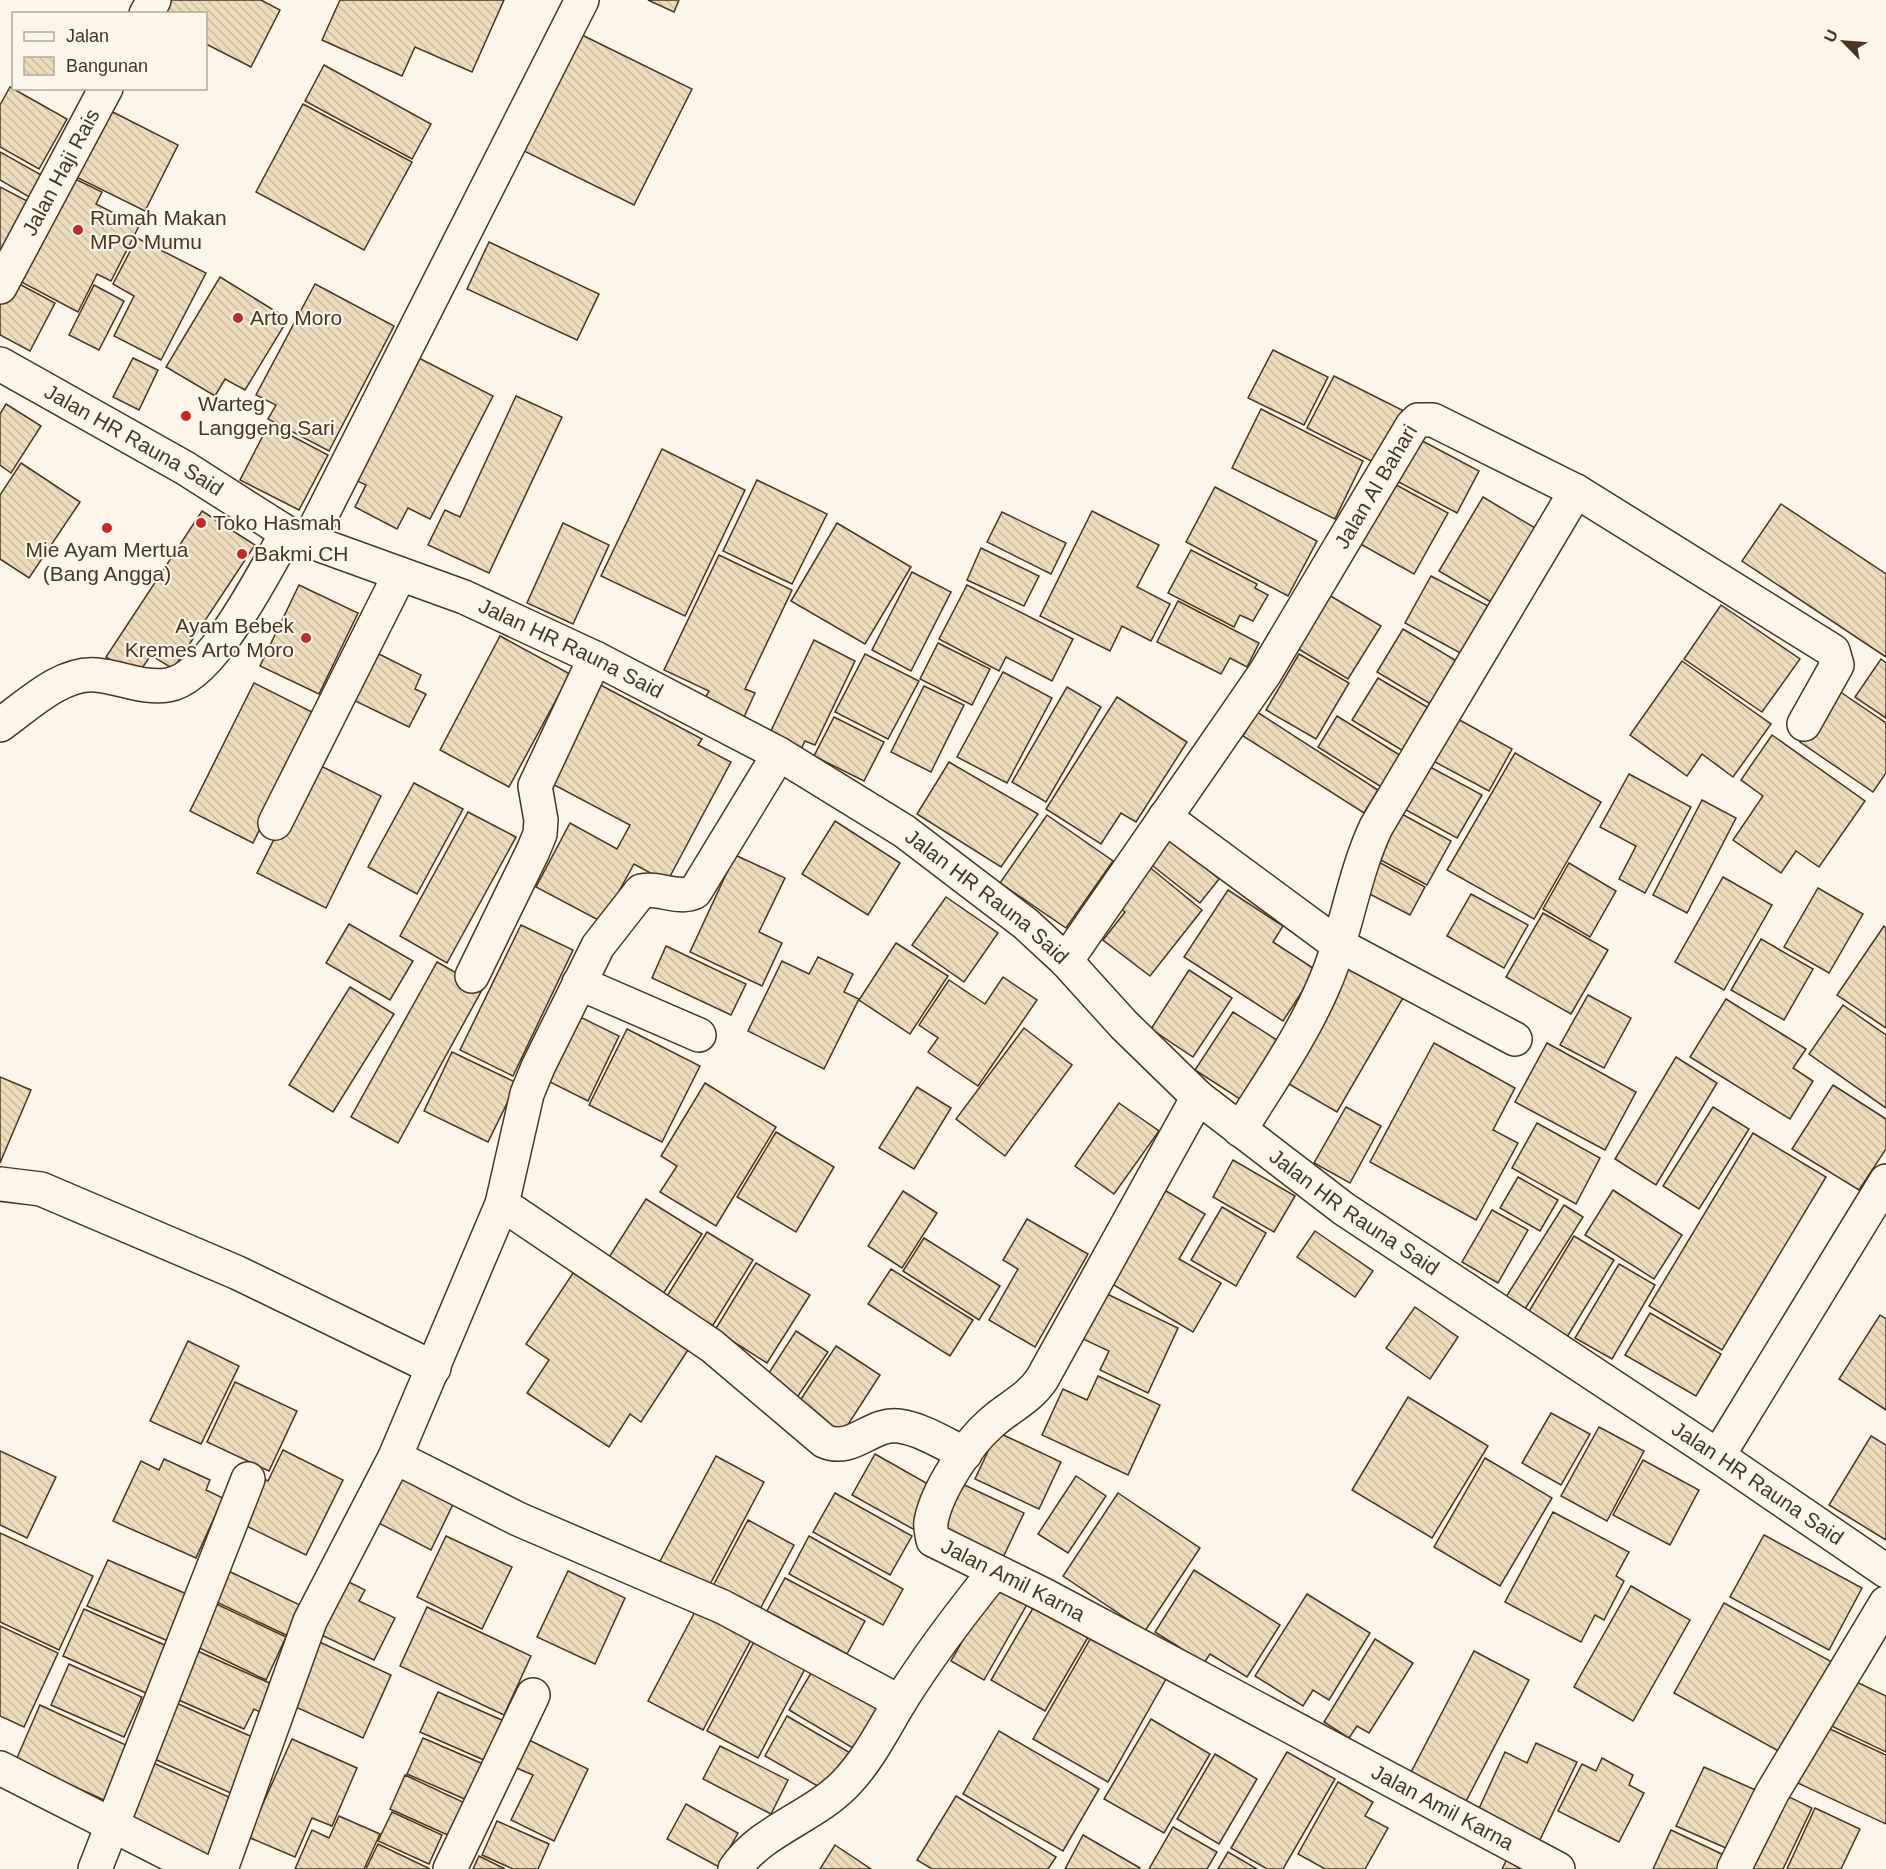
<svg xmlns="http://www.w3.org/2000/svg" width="1886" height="1869" font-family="Helvetica,sans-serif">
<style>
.building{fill:url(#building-back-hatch);stroke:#4a3520;stroke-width:1.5}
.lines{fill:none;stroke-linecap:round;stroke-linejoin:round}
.minor-casing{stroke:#4a3520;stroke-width:36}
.secondary-casing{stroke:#4a3520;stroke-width:36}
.minor{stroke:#fbf6e9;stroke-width:33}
.secondary{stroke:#fbf6e9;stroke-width:33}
.poi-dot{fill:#c62828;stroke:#fbf6e9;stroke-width:2}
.labels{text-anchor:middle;stroke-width:4.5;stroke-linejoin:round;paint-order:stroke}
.street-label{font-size:21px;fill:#4a3520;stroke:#fbf6e9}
.poi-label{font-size:21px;fill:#4a3520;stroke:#fbf6e9;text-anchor:start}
</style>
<defs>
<pattern id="building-back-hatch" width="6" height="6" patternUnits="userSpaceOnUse" patternTransform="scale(1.5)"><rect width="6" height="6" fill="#ecdcbc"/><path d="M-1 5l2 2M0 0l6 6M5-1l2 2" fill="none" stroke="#ccbda1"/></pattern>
</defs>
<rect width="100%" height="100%" fill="#fbf6e9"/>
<g class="building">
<path d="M161,0H261L280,10L251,67L206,44V14H154Z"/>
<path d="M340,0H504L472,72L415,47L402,76L322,40Z"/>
<path d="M648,0H679L674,12Z"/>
<path d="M580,34L692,89L634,205L524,151Z"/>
<path d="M324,65L431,124L412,159L305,101Z"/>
<path d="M10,87L67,119L39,169L0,147V105Z"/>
<path d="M303,104L412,162L364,250L256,192Z"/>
<path d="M101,106L178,145L145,211L68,173Z"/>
<path d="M0,152L43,176L31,198L0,180Z"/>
<path d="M63,173L102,192L96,204L139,226L111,281L97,274L78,312L10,276Z"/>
<path d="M0,187L29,202L0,256Z"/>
<path d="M137,238L206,273L161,360L114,336L134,296L113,284Z"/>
<path d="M489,242L599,294L577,340L467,289Z"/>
<path d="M220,277L288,319L245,390L225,379L215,396L166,367Z"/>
<path d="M8,278L55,303L30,351L0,335V293Z"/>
<path d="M315,284L394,326L329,451L268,419L276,405L256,395Z"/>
<path d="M94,285L124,301L99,350L69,335Z"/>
<path d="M1273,350L1328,377L1304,425L1248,398Z"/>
<path d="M411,354L493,396L430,519L408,508L397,529L355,507L366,485L349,477Z"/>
<path d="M133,358L158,370L139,410L113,397Z"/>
<path d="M1334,376L1408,413L1381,466L1307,428Z"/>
<path d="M516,396L562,417L489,573L428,545L445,510L460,517Z"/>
<path d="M6,404L41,426L11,473L0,465V414Z"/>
<path d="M1261,409L1363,461L1335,519L1232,468Z"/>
<path d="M269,424L328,455L299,510L240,480Z"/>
<path d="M1415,437L1479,471L1457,513L1393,479Z"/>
<path d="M662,449L745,490L685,616L601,576Z"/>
<path d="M21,463L80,502L29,578L0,559V495Z"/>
<path d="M757,480L827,514L792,584L723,551Z"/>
<path d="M1389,481L1448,513L1414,574L1355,541Z"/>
<path d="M1215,487L1317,541L1288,596L1186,542Z"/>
<path d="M1483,497L1540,531L1496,605L1439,571Z"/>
<path d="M1781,504L1886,574V657L1742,561Z"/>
<path d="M202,511L255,545L173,669L151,655L136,677L106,657Z"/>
<path d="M1092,511L1159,545L1137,587L1170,604L1151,641L1122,626L1110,651L1040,616Z"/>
<path d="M1002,512L1066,543L1051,574L987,542Z"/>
<path d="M563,523L609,545L573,624L527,603Z"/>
<path d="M837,523L911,567L865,644L791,601Z"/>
<path d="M981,548L1039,576L1024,606L967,580Z"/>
<path d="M1191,550L1257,584L1255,588L1268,595L1253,621L1240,615L1234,627L1168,593Z"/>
<path d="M719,555L792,590L745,689L755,693L744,717L705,698L709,691L664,670Z"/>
<path d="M912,572L951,592L911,671L872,650Z"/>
<path d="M1431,576L1490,607L1464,655L1405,623Z"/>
<path d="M299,585L358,613L319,694L260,666Z"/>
<path d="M967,585L1073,639L1052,681L1006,657L999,671L939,639Z"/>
<path d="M1329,595L1381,626L1348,679L1297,648Z"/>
<path d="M1178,601L1259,643L1247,667L1230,658L1221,674L1157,642Z"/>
<path d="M1721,605L1800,659L1762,712L1684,659Z"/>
<path d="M1403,629L1465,666L1439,709L1377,672Z"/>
<path d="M500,636L570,674L509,787L440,750Z"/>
<path d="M814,640L855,661L815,745L805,741L800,751L769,735Z"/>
<path d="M938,643L990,669L972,705L920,679Z"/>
<path d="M371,650L421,675L415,689L426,694L409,727L347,697Z"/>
<path d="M865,654L919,681L888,739L835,712Z"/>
<path d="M1299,654L1349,683L1316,739L1266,710Z"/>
<path d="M1881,659L1886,663V718L1855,697Z"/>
<path d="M1682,661L1771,724L1733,777L1702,754L1687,776L1630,735Z"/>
<path d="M1003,672L1052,698L1007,783L957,757Z"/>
<path d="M1378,678L1439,714L1413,757L1352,720Z"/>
<path d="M595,682L702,739L698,745L731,762L667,882L634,864L602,922L536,887L570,823L617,849L630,825L543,779Z"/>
<path d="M254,683L316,714L253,843L190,811Z"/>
<path d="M924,686L964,705L931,772L891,752Z"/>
<path d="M1067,687L1101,707L1046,802L1012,782Z"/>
<path d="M1836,689L1886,723V773L1873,792L1800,742Z"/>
<path d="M1117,697L1187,742L1136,822L1121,813L1101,844L1046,809Z"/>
<path d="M1257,712L1378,790L1364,813L1243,736Z"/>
<path d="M1447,713L1512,749L1489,791L1424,756Z"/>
<path d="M1337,716L1406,759L1386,790L1318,747Z"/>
<path d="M834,717L884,742L864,781L814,756Z"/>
<path d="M1772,735L1865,801L1819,867L1796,851L1781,873L1733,840L1763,796L1741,780Z"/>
<path d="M1515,753L1601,802L1534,919L1447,870Z"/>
<path d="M313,762L381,796L326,908L257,873Z"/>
<path d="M949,762L1038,814L1001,867L917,814Z"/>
<path d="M1421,762L1482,795L1457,838L1397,805Z"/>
<path d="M1629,774L1691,807L1645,893L1619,879L1636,846L1600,827Z"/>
<path d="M414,783L463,809L417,894L368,867Z"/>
<path d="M1702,800L1736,818L1687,913L1653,895Z"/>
<path d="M468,812L516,837L447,963L400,936Z"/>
<path d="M1400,813L1451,841L1427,885L1375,857Z"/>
<path d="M1047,815L1113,861L1066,928L1000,883Z"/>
<path d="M835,821L900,863L868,915L802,874Z"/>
<path d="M1164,834L1219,879L1200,903L1144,859Z"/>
<path d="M735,855L785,878L759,932L782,943L762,986L690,952Z"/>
<path d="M1373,859L1425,887L1410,915L1358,888Z"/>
<path d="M1142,861L1202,910L1150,976L1103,940L1125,912L1111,900Z"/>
<path d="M1569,863L1616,891L1590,937L1543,909Z"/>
<path d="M1723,877L1772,905L1724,990L1675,962Z"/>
<path d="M1818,888L1863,914L1829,973L1784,947Z"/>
<path d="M1228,890L1283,926L1273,942L1316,970L1283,1021L1184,957Z"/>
<path d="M1471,894L1528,925L1504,968L1447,936Z"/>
<path d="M946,897L998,933L964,982L912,945Z"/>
<path d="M1543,913L1608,950L1571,1014L1506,977Z"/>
<path d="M349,924L413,961L390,1000L326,963Z"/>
<path d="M521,925L573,950L513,1076L460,1050Z"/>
<path d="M1884,926L1886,928V1028L1837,995Z"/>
<path d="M1761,939L1813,969L1784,1020L1731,990Z"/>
<path d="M896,943L948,976L910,1034L859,1000Z"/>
<path d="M666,946L746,984L731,1015L652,978Z"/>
<path d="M818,957L853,974L844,992L859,999L824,1069L748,1031L782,961L809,974Z"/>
<path d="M1352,959L1407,991L1337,1112L1282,1080Z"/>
<path d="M437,962L483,988L398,1143L351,1117Z"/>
<path d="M1189,970L1232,998L1193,1057L1151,1029Z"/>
<path d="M1003,977L1037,1000L978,1086L928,1052L938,1038L919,1025L949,980L985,1004Z"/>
<path d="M350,987L394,1014L333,1112L289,1085Z"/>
<path d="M1588,995L1631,1018L1604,1068L1560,1045Z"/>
<path d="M1726,999L1806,1049L1793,1068L1813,1081L1790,1119L1690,1057Z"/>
<path d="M1843,1005L1886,1035V1108L1809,1054Z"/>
<path d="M1233,1012L1280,1042L1243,1101L1195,1070Z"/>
<path d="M574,1014L619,1036L588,1101L542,1078Z"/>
<path d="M1024,1028L1072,1065L1005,1156L956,1119Z"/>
<path d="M627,1029L700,1066L662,1142L589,1105Z"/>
<path d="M1434,1043L1515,1088L1493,1130L1518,1143L1476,1220L1370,1162Z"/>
<path d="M1547,1043L1636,1092L1605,1150L1515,1102Z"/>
<path d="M452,1052L517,1083L488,1142L424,1111Z"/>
<path d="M1676,1057L1717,1083L1656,1185L1615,1159Z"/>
<path d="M0,1077L31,1090L0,1163Z"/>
<path d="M705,1083L776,1127L716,1226L660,1192L677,1166L661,1156Z"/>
<path d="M1833,1085L1886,1119V1149L1859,1190L1792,1149Z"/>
<path d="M917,1087L951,1108L914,1169L879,1148Z"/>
<path d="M1119,1103L1159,1131L1114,1194L1075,1166Z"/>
<path d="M1346,1107L1381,1126L1350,1183L1314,1163Z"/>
<path d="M1713,1107L1749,1129L1699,1209L1663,1186Z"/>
<path d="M1537,1123L1600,1158L1576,1204L1512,1168Z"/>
<path d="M776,1132L834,1167L796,1232L737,1197Z"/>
<path d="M1753,1133L1826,1177L1722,1350L1649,1306Z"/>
<path d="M1233,1160L1295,1196L1274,1232L1213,1197Z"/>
<path d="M1518,1177L1558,1200L1540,1231L1500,1208Z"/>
<path d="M1156,1185L1205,1214L1179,1259L1221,1283L1193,1332L1102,1278Z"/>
<path d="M1613,1190L1682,1235L1654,1279L1585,1235Z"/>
<path d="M903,1191L937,1213L902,1268L868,1246Z"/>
<path d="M646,1199L702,1234L661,1297L606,1262Z"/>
<path d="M1564,1205L1583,1217L1525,1309L1506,1297Z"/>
<path d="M1222,1207L1266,1233L1236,1286L1191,1260Z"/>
<path d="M1492,1210L1528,1230L1498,1283L1462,1262Z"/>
<path d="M1027,1219L1088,1254L1035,1347L989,1320L1018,1269L1003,1260Z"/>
<path d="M1315,1231L1373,1271L1355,1297L1297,1257Z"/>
<path d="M707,1232L753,1260L710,1330L664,1301Z"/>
<path d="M1574,1236L1614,1260L1567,1337L1528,1313Z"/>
<path d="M924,1238L1000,1286L979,1320L903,1271Z"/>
<path d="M756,1263L810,1295L767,1363L715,1330Z"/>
<path d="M1619,1264L1655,1285L1612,1359L1575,1338Z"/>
<path d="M891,1269L973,1320L950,1356L868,1304Z"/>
<path d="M573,1273L688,1350L641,1422L630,1414L609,1447L527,1393L549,1360L526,1344Z"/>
<path d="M1105,1293L1178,1328L1148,1393L1100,1370L1109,1351L1083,1339Z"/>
<path d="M1415,1307L1458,1337L1430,1379L1386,1348Z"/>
<path d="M1650,1313L1721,1354L1696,1396L1625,1355Z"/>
<path d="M1880,1315L1886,1319V1410L1839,1379Z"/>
<path d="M796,1331L828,1352L796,1399L765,1379Z"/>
<path d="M188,1341L239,1366L201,1444L150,1421Z"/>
<path d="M836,1346L880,1375L842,1434L797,1405Z"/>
<path d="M1098,1376L1160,1405L1128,1475L1042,1435L1063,1389L1087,1400Z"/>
<path d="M235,1382L297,1411L269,1471L207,1442Z"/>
<path d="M1408,1397L1488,1446L1432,1538L1352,1490Z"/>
<path d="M1551,1413L1590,1434L1561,1485L1522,1463Z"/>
<path d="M1599,1427L1644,1451L1607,1521L1561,1496Z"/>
<path d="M997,1432L1061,1462L1039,1509L975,1479Z"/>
<path d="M1871,1436L1886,1445V1540L1829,1505Z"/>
<path d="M283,1450L343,1480L306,1555L234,1520L257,1475L268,1481Z"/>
<path d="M0,1451L56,1477L27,1538L0,1525Z"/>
<path d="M875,1454L935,1488L913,1529L852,1495Z"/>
<path d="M716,1456L764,1482L708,1588L659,1563Z"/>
<path d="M1485,1458L1552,1498L1500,1586L1434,1547Z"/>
<path d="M164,1459L210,1480L206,1490L223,1498L196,1558L113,1521L141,1461L159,1470Z"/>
<path d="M1643,1460L1699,1490L1670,1545L1613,1515Z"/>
<path d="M398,1468L456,1498L431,1550L371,1519Z"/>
<path d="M1076,1476L1106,1496L1068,1553L1038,1534Z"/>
<path d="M958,1482L1024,1513L1000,1564L934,1533Z"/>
<path d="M835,1493L912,1536L890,1575L813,1532Z"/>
<path d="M1118,1493L1200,1548L1145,1631L1063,1576Z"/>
<path d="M1553,1512L1629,1552L1616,1576L1624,1581L1604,1620L1595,1615L1581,1642L1505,1602Z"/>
<path d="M748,1520L794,1545L759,1611L713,1586Z"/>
<path d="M0,1533L93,1576L59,1650L0,1622Z"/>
<path d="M1764,1535L1862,1588L1829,1650L1730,1597Z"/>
<path d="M446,1536L512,1567L482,1629L417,1597Z"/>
<path d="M809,1536L903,1589L883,1625L789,1574Z"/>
<path d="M108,1560L189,1595L168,1641L87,1606Z"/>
<path d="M218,1566L302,1606L288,1636L204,1596Z"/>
<path d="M1194,1570L1280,1625L1247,1677L1210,1654L1204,1663L1155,1632Z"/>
<path d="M568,1571L625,1598L595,1664L537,1637Z"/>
<path d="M339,1577L365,1590L359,1601L395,1618L374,1660L313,1631Z"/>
<path d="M785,1578L865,1621L847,1654L767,1611Z"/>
<path d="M996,1583L1029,1601L984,1680L951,1661Z"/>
<path d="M1631,1586L1690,1620L1633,1721L1574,1687Z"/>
<path d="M1307,1594L1370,1633L1329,1700L1313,1690L1303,1706L1255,1676Z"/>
<path d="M208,1600L286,1637L266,1680L187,1642Z"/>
<path d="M1036,1603L1090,1634L1045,1711L991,1680Z"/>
<path d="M1724,1603L1832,1662L1782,1753L1674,1693Z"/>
<path d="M427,1607L531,1656L504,1715L400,1666Z"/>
<path d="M697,1608L752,1638L703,1730L648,1701Z"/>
<path d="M84,1609L169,1647L148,1694L63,1656Z"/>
<path d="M0,1626L58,1653L24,1727L0,1716Z"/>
<path d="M1092,1636L1166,1679L1108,1782L1033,1739Z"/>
<path d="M756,1638L807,1665L758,1758L707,1731Z"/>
<path d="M313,1639L391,1675L363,1738L285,1702Z"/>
<path d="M1375,1639L1413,1663L1369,1733L1357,1726L1349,1738L1324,1722Z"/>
<path d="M193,1649L276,1686L264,1714L254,1709L244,1729L172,1697Z"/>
<path d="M1474,1651L1529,1680L1463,1807L1408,1778Z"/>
<path d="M817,1663L890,1706L863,1754L789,1710Z"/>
<path d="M69,1664L142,1697L124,1737L51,1705Z"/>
<path d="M1846,1677L1886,1696V1752L1825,1723Z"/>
<path d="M438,1692L504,1721L486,1761L420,1732Z"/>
<path d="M174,1702L257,1739L233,1794L150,1757Z"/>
<path d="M40,1705L128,1746L104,1800L16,1760Z"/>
<path d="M787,1716L852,1754L830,1793L765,1756Z"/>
<path d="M1151,1719L1210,1754L1164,1833L1104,1799Z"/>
<path d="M1815,1722L1886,1755V1824L1789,1779Z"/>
<path d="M999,1731L1099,1789L1063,1851L963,1794Z"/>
<path d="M423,1738L483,1764L467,1800L407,1774Z"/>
<path d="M525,1738L588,1769L554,1841L511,1820L533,1775L512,1766Z"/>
<path d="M292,1739L357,1768L332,1826L312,1818L295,1857L248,1837Z"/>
<path d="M1536,1743L1577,1762L1538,1844L1476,1815L1505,1752L1527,1763Z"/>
<path d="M720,1746L788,1780L771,1814L703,1779Z"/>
<path d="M1287,1752L1335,1779L1283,1869H1267L1231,1848Z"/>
<path d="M1215,1754L1257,1779L1219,1844L1177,1819Z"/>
<path d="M1602,1758L1633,1775L1629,1785L1644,1793L1619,1842L1558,1811L1582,1764L1596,1771Z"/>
<path d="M149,1761L231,1798L220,1822L232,1828L217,1862L123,1819Z"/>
<path d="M1704,1767L1762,1793L1735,1852L1676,1826Z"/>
<path d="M405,1775L467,1804L452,1837L390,1809Z"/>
<path d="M1338,1782L1373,1802L1365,1816L1388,1828L1365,1869H1325L1298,1854Z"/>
<path d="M1777,1791L1812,1808L1783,1869H1740Z"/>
<path d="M956,1796L1056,1857L1048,1869H932L917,1860Z"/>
<path d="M686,1804L738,1833L719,1867L667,1839Z"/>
<path d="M1815,1808L1860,1829L1841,1869H1787Z"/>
<path d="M392,1812L442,1835L429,1864L378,1841Z"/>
<path d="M339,1816L380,1834L364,1869H295L312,1830L329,1838Z"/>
<path d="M497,1821L549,1844L538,1869H513L482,1855Z"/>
<path d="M1173,1827L1217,1852L1207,1869H1149Z"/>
<path d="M1671,1830L1726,1856L1721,1869H1653Z"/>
<path d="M1083,1835L1140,1868L1139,1869H1065Z"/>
<path d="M378,1844L430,1869H366Z"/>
<path d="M835,1845L871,1869H820Z"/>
<path d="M1228,1852L1257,1869H1218Z"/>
<path d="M479,1856L505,1869H473Z"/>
<path d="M1508,1857L1532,1869H1502Z"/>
</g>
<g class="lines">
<g class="minor-casing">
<g id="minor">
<path d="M146,14L154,0"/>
<path id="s1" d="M0,287L106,88"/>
<path d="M309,540L582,0"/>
<path d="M0,725C27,706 61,672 96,675C120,677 143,689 168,685C213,678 264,571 287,533"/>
<path d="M1165,817L1337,944L1515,1039"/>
<path d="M275,823L400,574"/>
<path id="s2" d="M1066,961L1265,673L1412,426L1418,420H1433L1576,491L1833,651L1837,665L1804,724"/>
<path d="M472,976L533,851L540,834L541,820L535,786L595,658"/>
<path d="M579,983L699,1035"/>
<path id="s3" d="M1198,1097L1042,1379C1028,1400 1008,1407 990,1424C968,1443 936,1492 931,1522C930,1528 932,1534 933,1540L1044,1595L1558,1869"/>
<path d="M1240,1130C1269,1083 1301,1038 1323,987C1346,936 1352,878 1376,827L1576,491"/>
<path d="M0,1184L41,1189L238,1273L434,1368"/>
<path d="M502,1204L712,1346L824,1441C853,1454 871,1422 899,1426C921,1429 945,1444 965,1454"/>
<path d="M1718,1456L1886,1181"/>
<path d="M395,1457L518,1519L723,1607L900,1702"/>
<path d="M0,1768L199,1869"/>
<path d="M95,1869L248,1479"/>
<path d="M221,1869L310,1621L395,1457L502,1204L527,1094L538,1067L598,946L641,891C659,887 678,900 695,892L779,754"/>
<path d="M450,1869L533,1695"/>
<path d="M735,1869C761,1830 814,1817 846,1783C869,1759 884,1728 901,1700C929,1655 961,1613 995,1571"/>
<path d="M1734,1869L1772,1793L1886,1603"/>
</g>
</g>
<g class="secondary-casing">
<g id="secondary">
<path id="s4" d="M0,364L185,468L287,533L464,597L595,658L779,754L904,831L1026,924L1066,961L1124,1025L1198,1097L1344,1209L1718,1456L1886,1571"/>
</g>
</g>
<use href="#minor" class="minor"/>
<use href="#secondary" class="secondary"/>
</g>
<g class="poi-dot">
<circle cx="78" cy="230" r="6"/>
<circle cx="238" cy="318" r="6"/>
<circle cx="186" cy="416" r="6"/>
<circle cx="201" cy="523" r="6"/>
<circle cx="107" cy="528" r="6"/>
<circle cx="242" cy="554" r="6"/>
<circle cx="306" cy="638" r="6"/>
</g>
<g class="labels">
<g class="street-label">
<text dy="7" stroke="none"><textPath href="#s1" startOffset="130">Jalan Haji Rais</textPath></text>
<text dy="7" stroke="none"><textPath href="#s4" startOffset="154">Jalan HR Rauna Said</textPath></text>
<text dy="7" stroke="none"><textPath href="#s2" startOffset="567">Jalan Al Bahari</textPath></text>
<text dy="7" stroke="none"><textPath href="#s4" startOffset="640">Jalan HR Rauna Said</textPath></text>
<text dy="7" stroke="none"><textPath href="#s4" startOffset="1126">Jalan HR Rauna Said</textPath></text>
<text dy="7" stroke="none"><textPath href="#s4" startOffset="1612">Jalan HR Rauna Said</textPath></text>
<text dy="7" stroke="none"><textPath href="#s4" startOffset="2098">Jalan HR Rauna Said</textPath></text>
<text dy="7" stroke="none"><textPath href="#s3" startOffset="615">Jalan Amil Karna</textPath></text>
<text dy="7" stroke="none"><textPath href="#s3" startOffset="1101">Jalan Amil Karna</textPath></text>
</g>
<g class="poi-label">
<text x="90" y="225">Rumah Makan<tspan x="90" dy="24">MPO Mumu</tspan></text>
<text x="250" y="325">Arto Moro</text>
<text x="198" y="411">Warteg<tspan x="198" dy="24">Langgeng Sari</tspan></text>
<text x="213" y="530">Toko Hasmah</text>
<text x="107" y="557" text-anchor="middle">Mie Ayam Mertua<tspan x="107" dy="24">(Bang Angga)</tspan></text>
<text x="254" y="561">Bakmi CH</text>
<text x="294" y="633" text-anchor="end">Ayam Bebek<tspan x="294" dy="24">Kremes Arto Moro</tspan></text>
</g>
</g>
<rect x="12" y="12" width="195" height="78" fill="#fbf6e9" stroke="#b4a999" stroke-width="1.5"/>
<rect x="24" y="32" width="30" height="9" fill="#fbf6e9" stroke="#b4a999" stroke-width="1.5"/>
<text x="66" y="42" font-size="18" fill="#4a3520">Jalan</text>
<rect x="24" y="57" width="30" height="18" fill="url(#building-back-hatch)" stroke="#b4a999" stroke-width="1.5"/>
<text x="66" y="72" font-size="18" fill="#4a3520">Bangunan</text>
<g transform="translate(1844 42) rotate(295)" stroke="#fbf6e9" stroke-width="4.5" paint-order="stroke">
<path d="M0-4.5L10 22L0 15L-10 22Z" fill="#4a3520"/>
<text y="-9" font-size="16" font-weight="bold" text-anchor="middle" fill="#4a3520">U</text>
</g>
</svg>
